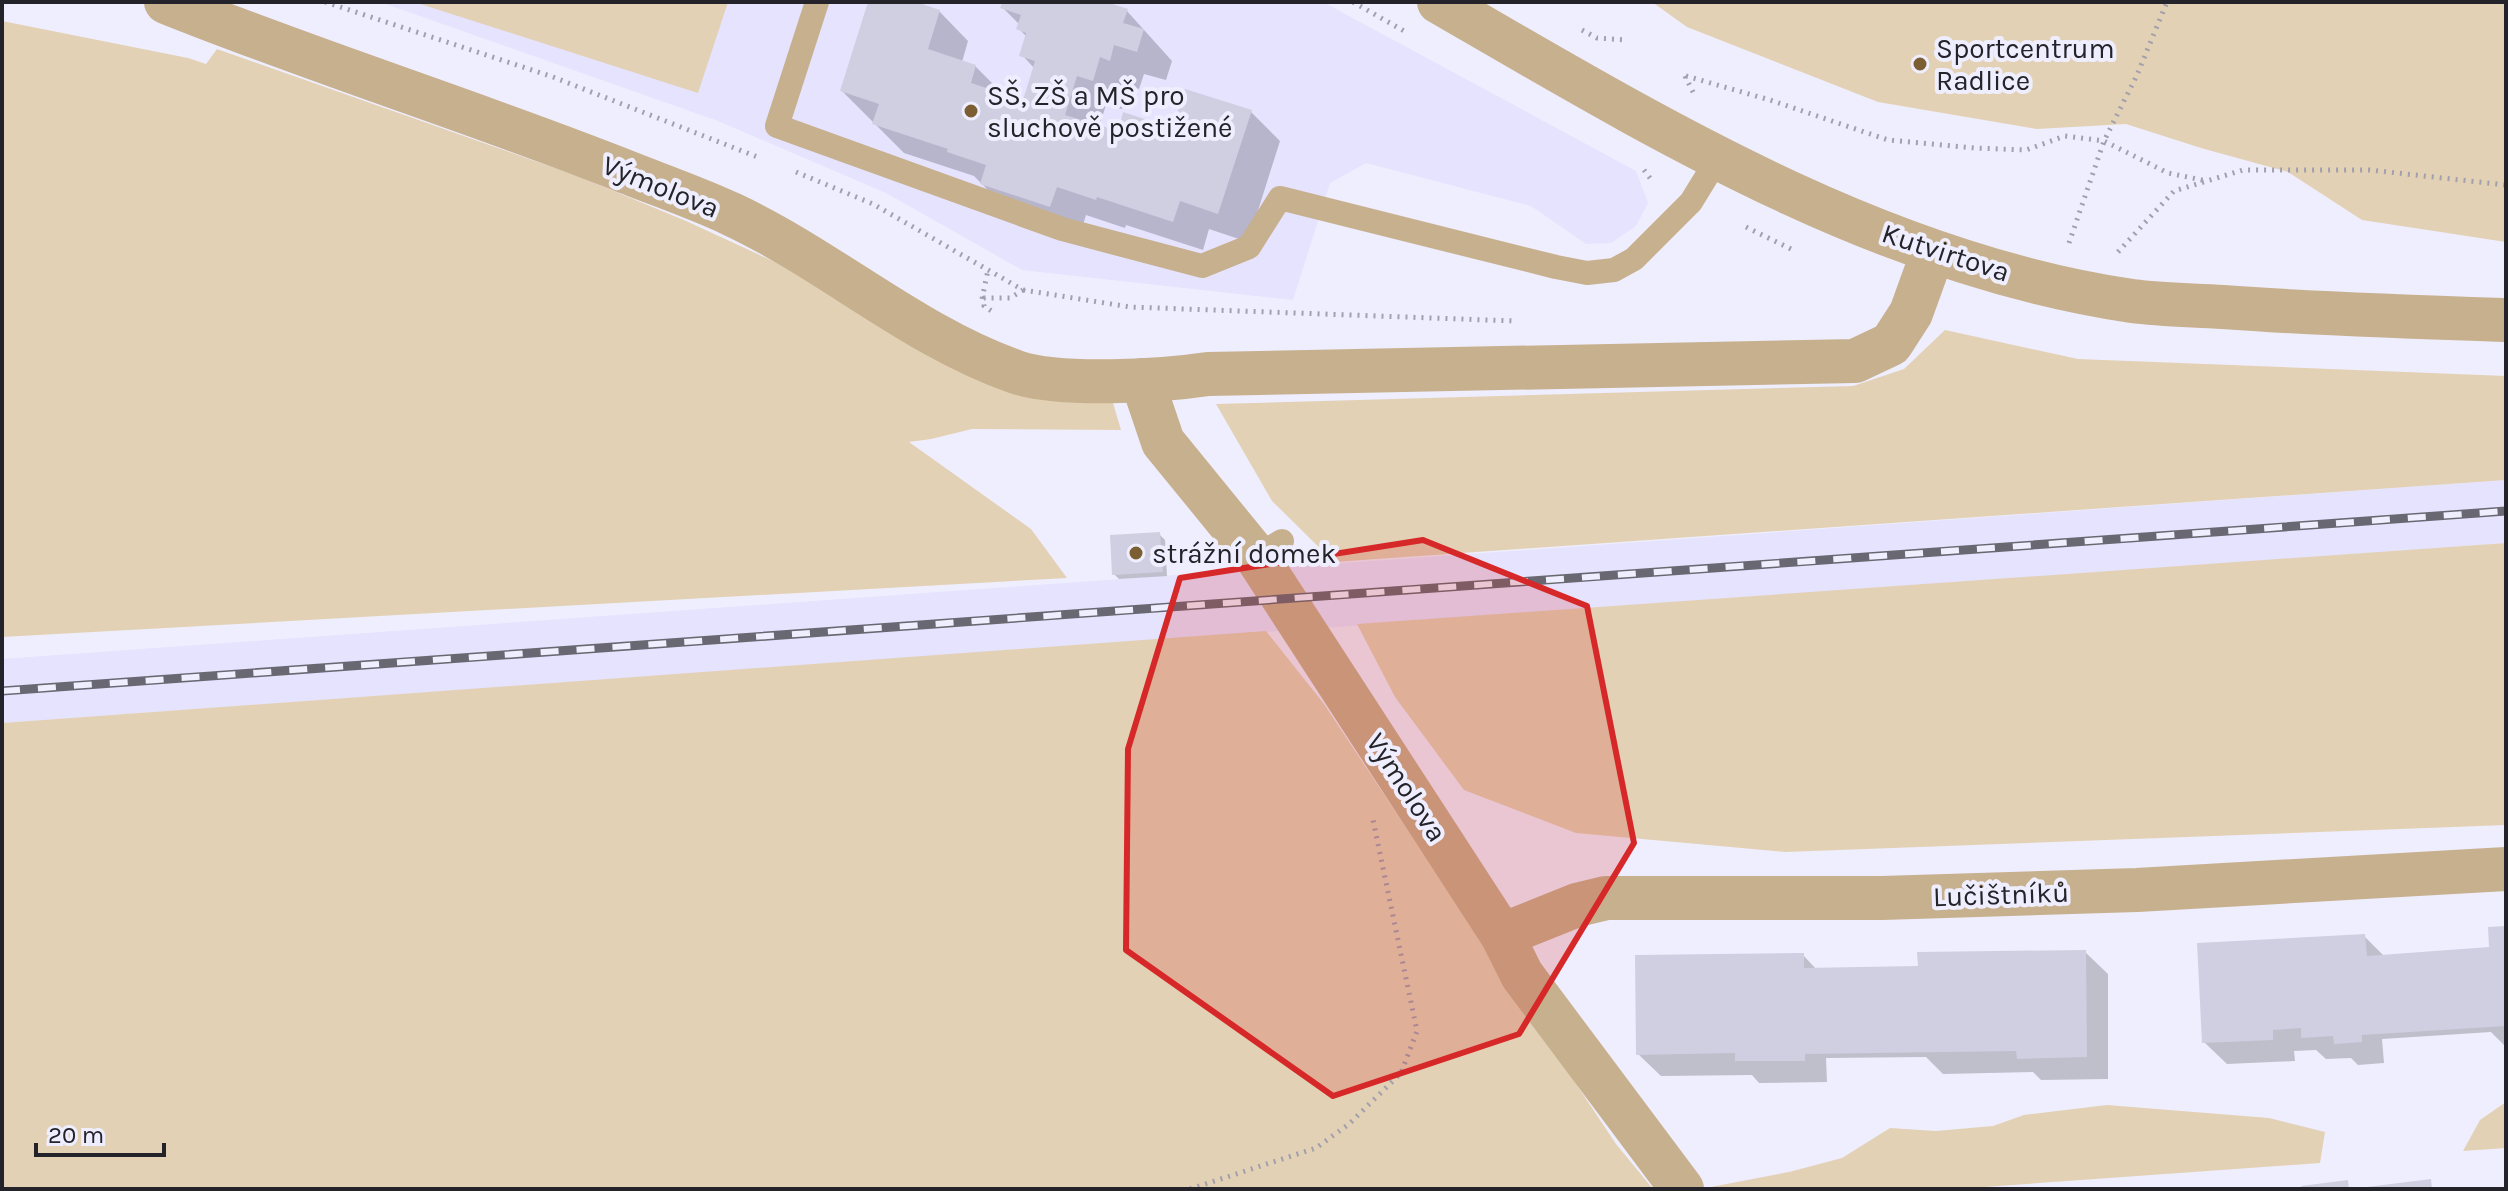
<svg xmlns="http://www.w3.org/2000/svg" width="2508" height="1191" font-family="Karla,sans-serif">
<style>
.built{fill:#e5e3fe}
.green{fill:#e3d1b5}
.shadow{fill:#0003}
.building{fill:#d0cfe2}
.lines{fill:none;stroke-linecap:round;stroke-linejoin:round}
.path{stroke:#a1a0ac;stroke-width:5;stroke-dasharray:2 6;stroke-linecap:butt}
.lane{stroke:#c7b08e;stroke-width:24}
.street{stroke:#c7b08e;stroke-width:44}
.rail-casing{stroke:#696872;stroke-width:9}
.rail{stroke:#efeefe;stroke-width:6;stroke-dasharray:18;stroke-linecap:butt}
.marked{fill:#d62828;fill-opacity:0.2;stroke:#d62828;stroke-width:6;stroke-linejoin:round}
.poi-dot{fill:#7b5f32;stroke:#efeefe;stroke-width:3}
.labels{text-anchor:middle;stroke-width:8;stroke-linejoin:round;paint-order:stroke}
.poi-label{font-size:28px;fill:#24232a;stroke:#efeefe;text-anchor:start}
.street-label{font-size:28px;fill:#24232a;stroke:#efeefe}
</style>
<rect width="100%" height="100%" fill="#efeefe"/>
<g class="built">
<path d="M380,2H1323L1636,171L1648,203L1636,226L1611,243L1586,244L1531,206L1366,163L1330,183L1293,300L1022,270L886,193L718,121Z"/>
<path d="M2506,480V543L2,723V659Z"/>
</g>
<g class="green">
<path d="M414,2H728L698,93Z"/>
<path d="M1652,2H2506V242L2362,220L2288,172L2201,148L2126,124L2037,129L1878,102L1687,27Z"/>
<path d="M2,21L188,58L206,64L217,49L580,177L686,221L799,273L1113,403L1121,430L972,429L931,439L909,442L1031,529L1067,578L2,637Z"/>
<path d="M1945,330L2078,359L2506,376V480L1334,562L1272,501L1216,404L1853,386L1904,369Z"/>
<path d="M2506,543V825L1785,852L1576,833L1464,790L1395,697L1357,624Z"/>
<path d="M1266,631L1324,704L1616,1144L1653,1189H2V723Z"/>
<path d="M2506,1102V1148L2463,1151L2480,1120Z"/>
<path d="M2107,1105L2269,1118L2325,1132L2320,1163L1956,1189H1712L1711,1187L1789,1172L1842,1158L1890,1128L1936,1131L1993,1126L2024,1115Z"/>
</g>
<g class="shadow">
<path d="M871,2H910L939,11L968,41L962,62L975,66L1005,96L1024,102L1035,69L1022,55L1027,37L1019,29L1020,25L1002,7L1004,2H1100L1127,11L1172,61L1166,80L1144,74L1139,89L1129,85L1122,109L1106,105L1099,127L1120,134L1173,130L1251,112L1280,141L1248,242L1209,229L1203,250L1126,225L1125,228L1086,215L1080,235L1011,213L974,176L904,153L842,91Z"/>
<path d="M1159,534L1165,540L1167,576L1119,579L1114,574Z"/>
<path d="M2506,928V1047L2491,1032L2382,1039L2384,1063L2358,1065L2351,1058L2326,1059L2316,1050L2294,1051L2295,1061L2227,1064L2204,1042L2364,936L2385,957L2491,949Z"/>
<path d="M2085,952L2108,974V1079L2041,1080L2033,1072L1943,1074L1926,1057L1826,1058L1827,1082L1759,1083L1752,1075L1661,1076L1638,1054L1803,955L1817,970L1919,968Z"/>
</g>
<g class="building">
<path d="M868,2H916L940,10L928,49L976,65L971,83L1023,100L1035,61L1019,56L1026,33L1016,29L1021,15L1000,8L1002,2H1106L1128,9L1123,23L1144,29L1137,52L1114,45L1110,61L1100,57L1093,81L1077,76L1065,115L1118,131L1123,112L1172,128L1185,89L1252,110L1218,214L1180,201L1173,222L1097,197L1096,200L1057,187L1050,207L980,184L986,165L947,152L948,149L872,124L879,104L840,91Z"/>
<path d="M1160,532L1163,572L1112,575L1110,535Z"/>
<path d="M2506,926V1026L2362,1035V1042L2334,1044L2333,1036L2301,1038V1028L2273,1030V1040L2202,1043L2197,943L2365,934L2367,956L2489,947L2488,927Z"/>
<path d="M2086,950L2087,1057L2017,1059L2016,1051L1805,1054V1061H1735V1053L1636,1055L1635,955L1804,953V968L1918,966L1917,952Z"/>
<path d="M2431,1179L2432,1189H2367V1187Z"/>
<path d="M2348,1180L2349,1189H2301V1186Z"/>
</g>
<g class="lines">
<g class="path">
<path d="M325,2L553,77L760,158"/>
<path d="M1353,2L1404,31"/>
<path d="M1582,30L1597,38L1626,40"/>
<path d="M1685,76L1695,96"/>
<path d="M1686,76L1770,100L1888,140L1975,148L2026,150L2065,136L2104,141L2168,173L2207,181"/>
<path d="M1644,170L1653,182"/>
<path d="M796,172L873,204L1023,290L1010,298H984V306L993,312"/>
<path d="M1746,227L1795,251"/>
<path d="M2069,243L2104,141L2137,75L2167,2"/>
<path d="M2118,252L2174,191L2243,170H2370L2506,185"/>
<path d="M1023,290L1130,307L1515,321"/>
<path d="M982,299L988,270"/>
<path d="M1190,1189L1316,1148L1349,1124L1401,1073L1417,1031L1373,820"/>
</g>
<g class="lane">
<path d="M817,2L777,126L1062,229L1202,266L1249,247L1280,198L1556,267L1587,273L1614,270L1634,259L1691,202L1718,158"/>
<path d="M1256,556L1282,541"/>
</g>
<g class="street">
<path d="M166,2C315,62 469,110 619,169C656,184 695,197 731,214C830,260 913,336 1016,372C1060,387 1161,381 1208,374L1855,361L1891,344L1911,313L1933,252"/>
<path d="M1439,2C1655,127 1880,264 2132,301C2162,305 2193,305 2223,307C2317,314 2412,317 2506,320"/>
<path d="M1142,380L1163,442L1256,556L1502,935L1522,975L1682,1189"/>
<path d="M1502,935L1577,905L1606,898H1882L2137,890L2506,869"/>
</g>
<g class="rail-casing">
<path id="rail" d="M2,691L2506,511"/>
</g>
<use href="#rail" class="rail"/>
</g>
<path class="marked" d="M1423,540L1587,606L1634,843L1519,1034L1333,1096L1126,950L1128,749L1180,578Z"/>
<g class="poi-dot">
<circle cx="1920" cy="64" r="8"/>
<circle cx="971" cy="111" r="8"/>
<circle cx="1136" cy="553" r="8"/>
</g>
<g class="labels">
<g class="poi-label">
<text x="1936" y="58">Sportcentrum<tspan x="1936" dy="32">Radlice</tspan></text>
<text x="987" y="105">SŠ, ZŠ a MŠ pro<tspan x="987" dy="32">sluchově postižené</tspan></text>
<text x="1152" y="563">strážní domek</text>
</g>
<g class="street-label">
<text transform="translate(661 186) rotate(22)" y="10">Výmolova</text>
<text transform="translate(1946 252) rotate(18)" y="10">Kutvirtova</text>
<text transform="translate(1407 787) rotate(57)" y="10">Výmolova</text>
<text transform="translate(2001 894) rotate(-2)" y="10">Lučištníků</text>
</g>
</g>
<rect width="2508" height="1191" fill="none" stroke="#24232a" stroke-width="8"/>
<path d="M36 1143v12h128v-12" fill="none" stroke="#24232a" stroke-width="4"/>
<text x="48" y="1143" font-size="24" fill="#24232a" stroke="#efeefe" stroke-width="6" paint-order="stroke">20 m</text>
</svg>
